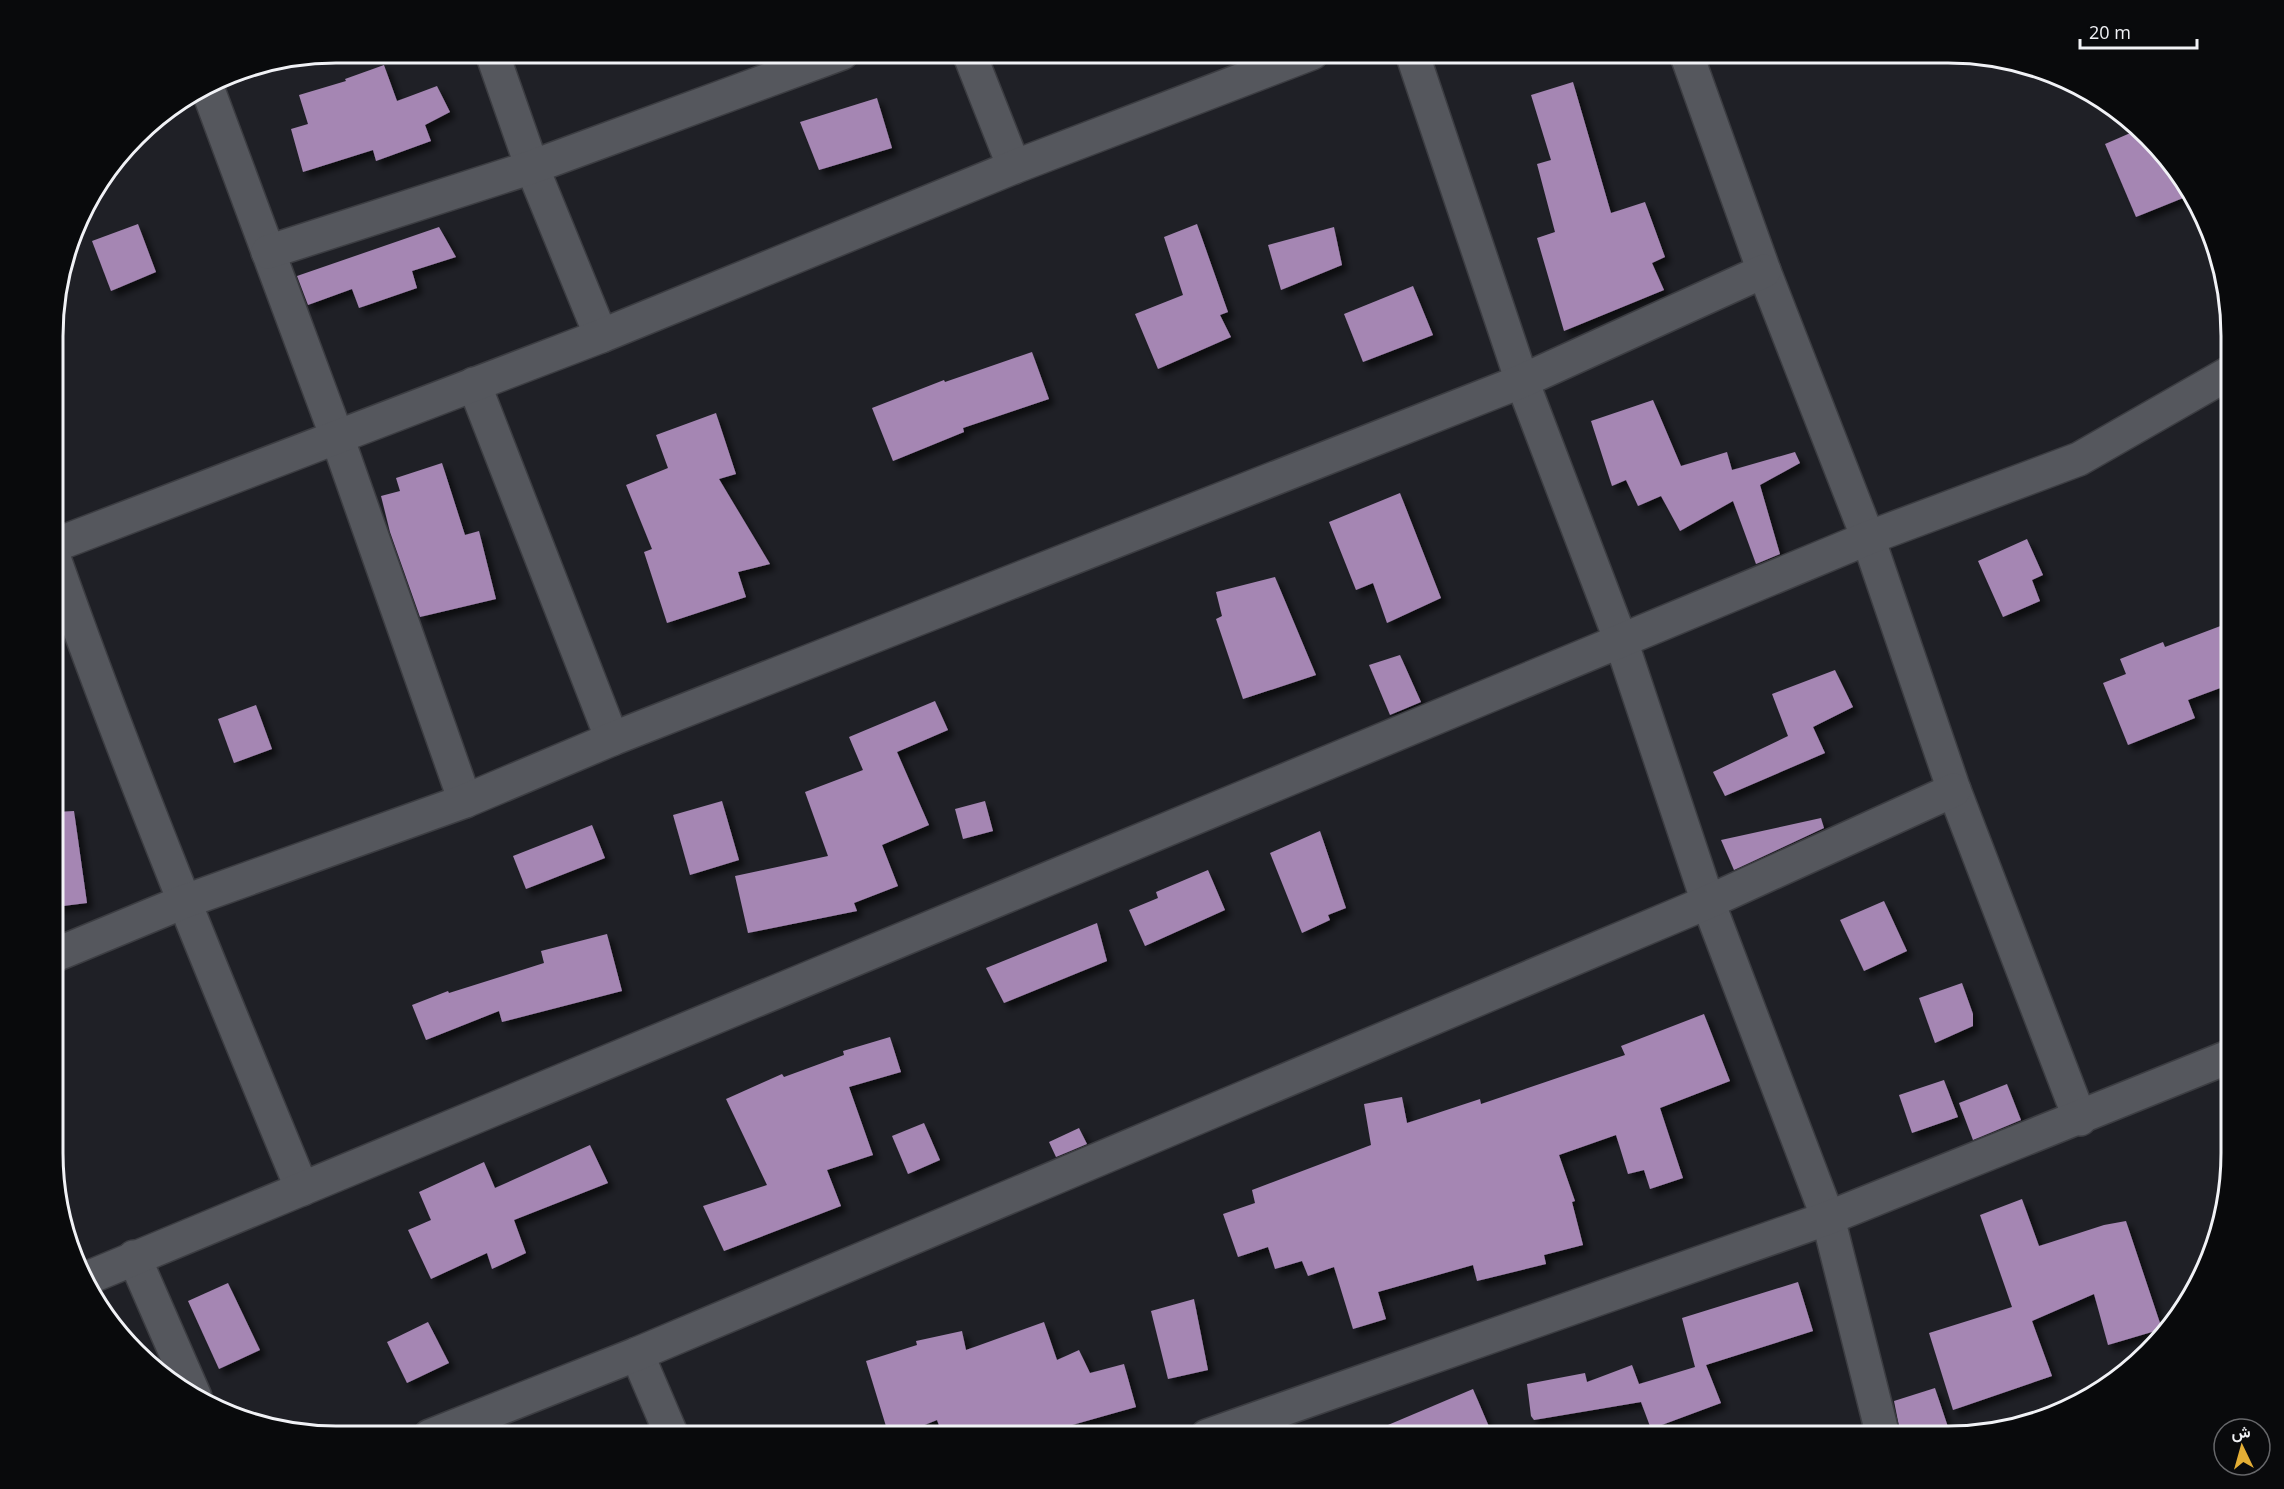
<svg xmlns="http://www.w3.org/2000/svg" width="2284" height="1489" font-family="'Open Sans',Vazirmatn,sans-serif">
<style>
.building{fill:#a586b3;filter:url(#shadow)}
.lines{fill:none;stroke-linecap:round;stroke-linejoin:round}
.minor-casing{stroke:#3c3d42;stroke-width:36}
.minor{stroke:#55575d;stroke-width:33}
.rim{fill:none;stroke:#f1f2f6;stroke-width:3}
</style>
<defs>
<filter id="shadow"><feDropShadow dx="5.5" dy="5.5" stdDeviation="3" flood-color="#0009"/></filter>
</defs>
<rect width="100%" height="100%" fill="#1f2026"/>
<g class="building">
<path d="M384,65L397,101L437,86L450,112L425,125L431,141L376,161L373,150L303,172L291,129L308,124L299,95L346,81L345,79Z"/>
<path d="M1573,82L1611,213L1645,202L1665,257L1652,263L1664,290L1564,331L1537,238L1555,232L1537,164L1551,160L1531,95Z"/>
<path d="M877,98L892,148L819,170L800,122Z"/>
<path d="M2135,131L2193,194L2136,217L2105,144Z"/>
<path d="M138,224L156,272L111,291L92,241Z"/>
<path d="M1197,224L1228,312L1220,315L1231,337L1158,369L1135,314L1183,295L1164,237Z"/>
<path d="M439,227L456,257L412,271L417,288L359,308L352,289L308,305L297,276Z"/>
<path d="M1334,227L1342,265L1281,290L1268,245Z"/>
<path d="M1413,286L1433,335L1363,362L1344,314Z"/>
<path d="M1032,352L1049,399L963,428L964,432L893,461L872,408L944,380L945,382Z"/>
<path d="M1653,400L1681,466L1727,452L1732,470L1795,452L1800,463L1760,485L1780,554L1756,564L1733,501L1680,531L1661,496L1638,506L1626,480L1612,486L1591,421Z"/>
<path d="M716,413L736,474L719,479L770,564L738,572L746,597L667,623L644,552L652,549L626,485L668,468L656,435Z"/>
<path d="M442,463L465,535L479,531L496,599L420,617L390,532L381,496L400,491L396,478Z"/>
<path d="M1400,493L1441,598L1387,623L1373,583L1356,590L1329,522Z"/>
<path d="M2027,539L2043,575L2032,580L2040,601L2003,617L1978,561Z"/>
<path d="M1275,577L1316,675L1243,699L1216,619L1222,616L1216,592Z"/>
<path d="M2231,622V684L2188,700L2195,718L2128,745L2103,683L2126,674L2120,659L2163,642L2165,647Z"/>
<path d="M1400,655L1421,702L1390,715L1369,665Z"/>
<path d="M1835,670L1853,707L1813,727L1825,753L1725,796L1713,772L1788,736L1772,694Z"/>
<path d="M935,701L948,730L897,752L929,825L882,845L898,886L854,903L857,911L748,933L735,876L828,856L805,792L863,770L849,737Z"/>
<path d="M256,705L272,749L234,763L218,719Z"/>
<path d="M722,801L739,860L690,875L673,815Z"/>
<path d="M985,801L993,831L963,839L955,809Z"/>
<path d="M74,811L87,903L55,907V812Z"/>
<path d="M1821,818L1824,828L1734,870L1721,840Z"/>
<path d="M592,825L605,858L526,889L513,856Z"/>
<path d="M1320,831L1346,908L1328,915L1330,920L1302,933L1270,853Z"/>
<path d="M1208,870L1225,910L1145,946L1129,910L1158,898L1156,892Z"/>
<path d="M1884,901L1907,951L1864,971L1840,920Z"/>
<path d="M1097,923L1107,961L1004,1003L986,968Z"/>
<path d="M607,934L622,991L502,1022L499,1011L426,1040L412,1005L448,991L449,993L544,963L541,951Z"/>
<path d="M1962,983L1973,1014V1026L1935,1043L1919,998Z"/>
<path d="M1704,1014L1730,1081L1660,1108L1683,1178L1650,1189L1644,1170L1628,1174L1616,1135L1559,1155L1575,1201L1572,1202L1583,1245L1544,1255L1546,1264L1477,1281L1473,1265L1378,1292L1386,1319L1353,1329L1334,1267L1308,1276L1302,1261L1275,1269L1268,1247L1238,1257L1223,1214L1255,1203L1252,1190L1371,1145L1364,1104L1402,1097L1407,1123L1480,1099L1481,1104L1625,1055L1621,1046Z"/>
<path d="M890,1037L901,1072L849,1087L873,1155L827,1170L841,1206L724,1251L703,1206L767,1185L726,1099L782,1074L784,1077L844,1055L843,1051Z"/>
<path d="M1944,1080L1958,1117L1912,1133L1899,1095Z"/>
<path d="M2007,1084L2021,1120L1973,1140L1959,1103Z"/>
<path d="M924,1123L940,1160L908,1174L892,1136Z"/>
<path d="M1079,1128L1087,1144L1056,1157L1049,1142Z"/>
<path d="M590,1145L608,1183L514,1220L526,1253L492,1269L487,1253L431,1279L408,1230L431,1220L419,1192L484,1162L495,1188Z"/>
<path d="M2022,1199L2039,1246L2104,1225L2126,1221L2162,1329L2108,1345L2094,1294L2032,1321L2052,1376L1953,1410L1929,1333L2012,1307L1980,1215Z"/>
<path d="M1798,1282L1813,1331L1706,1365L1721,1403L1651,1429L1641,1402L1534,1420L1531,1416L1527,1384L1585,1373L1587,1382L1632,1365L1639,1384L1695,1367L1682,1318Z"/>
<path d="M228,1283L260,1350L219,1369L188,1301Z"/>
<path d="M1194,1299L1208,1370L1168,1379L1151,1311Z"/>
<path d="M428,1322L449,1363L407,1383L387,1342Z"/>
<path d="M1044,1322L1057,1360L1079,1350L1090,1373L1124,1364L1136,1407L1058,1429L1062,1436H943L937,1420L897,1436H889L866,1361L917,1345L916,1341L962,1331L966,1350Z"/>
<path d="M1935,1388L1951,1436H1901L1894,1401Z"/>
<path d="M1473,1389L1493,1436H1362Z"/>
</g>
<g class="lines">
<g class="minor-casing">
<g id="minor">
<path d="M492,53L532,167L601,336"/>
<path d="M969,53L1014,167"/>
<path d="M1412,53L1522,381L1621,641L1708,902L1828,1218L1883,1436"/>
<path d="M1686,53L1764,271L1868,538L1954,790L2080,1119"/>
<path d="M207,87L337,437L465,801"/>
<path d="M268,252L532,167L842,53"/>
<path d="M474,384L612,739"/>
<path d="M55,545L601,336L1014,167L1312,53"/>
<path d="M55,561C130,773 216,981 302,1189"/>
<path d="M55,955L183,902L465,801L612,739L1522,381L1764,271"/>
<path d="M134,1257L195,1397"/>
<path d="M85,1279L1868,538L2079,459L2231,372"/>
<path d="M637,1354L672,1436"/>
<path d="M430,1436L637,1354L1708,902L1954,790"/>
<path d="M1207,1436L1828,1218L2231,1056"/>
</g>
</g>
<use href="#minor" class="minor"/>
</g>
<path d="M0 0H2284V1489H0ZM336 63H1948A273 273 0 0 1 2221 336V1153A273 273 0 0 1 1948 1426H336A273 273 0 0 1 63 1153V336A273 273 0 0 1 336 63Z" fill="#090a0c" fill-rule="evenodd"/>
<path class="rim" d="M336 63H1948A273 273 0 0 1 2221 336V1153A273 273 0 0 1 1948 1426H336A273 273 0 0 1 63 1153V336A273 273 0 0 1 336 63Z"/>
<g transform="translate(2242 1447) rotate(355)"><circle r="28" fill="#090a0c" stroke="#66676a" stroke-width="1.5"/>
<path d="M0-4.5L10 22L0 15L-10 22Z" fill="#e4ae35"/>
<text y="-9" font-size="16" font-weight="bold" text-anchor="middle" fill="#f1f2f6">ش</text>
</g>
<path d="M2080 39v9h117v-9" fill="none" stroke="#f1f2f6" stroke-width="3"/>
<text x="2089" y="39" font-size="18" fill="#f1f2f6" stroke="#090a0c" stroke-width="4.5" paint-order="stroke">20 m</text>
</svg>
